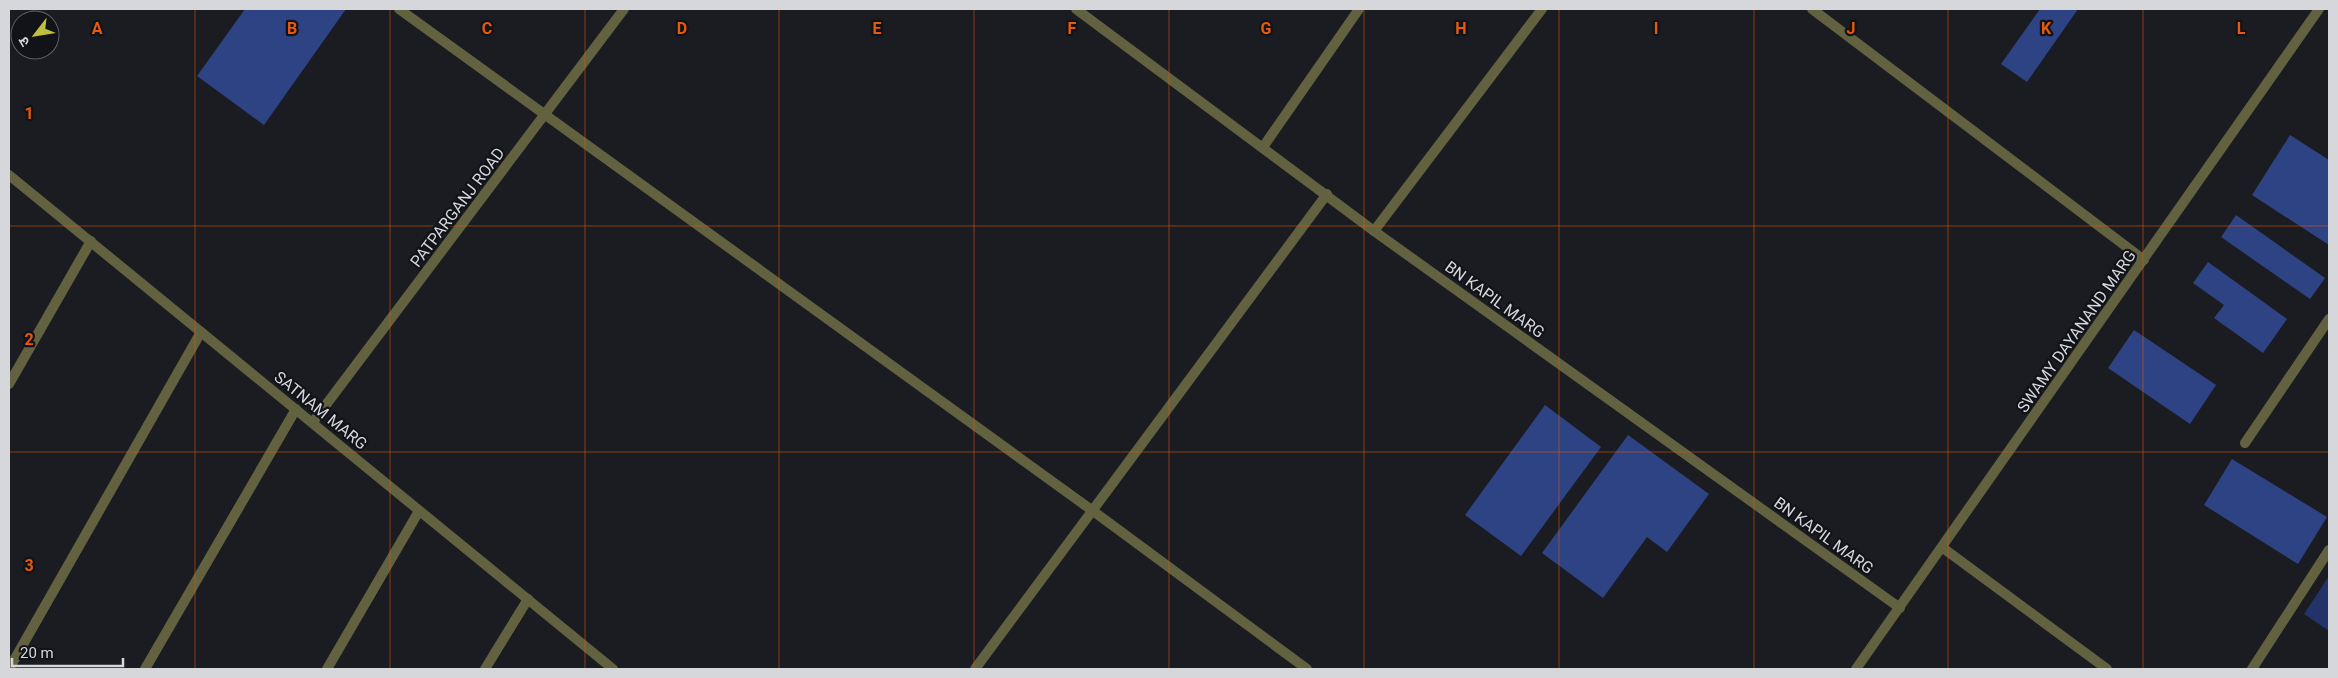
<svg xmlns="http://www.w3.org/2000/svg" width="2338" height="678" font-family="Roboto,'Noto Sans Devanagari',sans-serif">
<style>
.green{fill:#213368}
.building{fill:#2e4384}
.lines{fill:none;stroke-linecap:round;stroke-linejoin:round}
.minor{stroke:#626240;stroke-width:10}
.tertiary{stroke:#626240;stroke-width:10}
.grid{fill:none;stroke:#e8590c;stroke-width:1;stroke-opacity:0.55}
.labels{text-anchor:middle;stroke-width:4.5;stroke-linejoin:round;paint-order:stroke}
.street-label{font-size:16px;fill:#d6d7db;stroke:#111318}
.grid-label{font-size:16px;text-anchor:middle;font-weight:bold;fill:#e8590c;stroke:#111318;stroke-width:4.5;stroke-linejoin:round;paint-order:stroke}
</style>
<rect width="100%" height="100%" fill="#1a1c21"/>
<path class="green" d="M2329,576V631L2304,614Z"/>
<g class="building">
<path d="M245,9H346L264,125L197,76Z"/>
<path d="M2040,9H2078L2027,82L2001,64Z"/>
<path d="M2290,135L2329,160V245L2252,195Z"/>
<path d="M2236,215L2325,278L2310,299L2221,237Z"/>
<path d="M2208,262L2287,319L2263,353L2214,318L2224,305L2193,283Z"/>
<path d="M2134,330L2216,385L2190,424L2108,368Z"/>
<path d="M1545,405L1601,447L1521,556L1465,515Z"/>
<path d="M1628,435L1709,494L1667,552L1647,537L1603,598L1542,553Z"/>
<path d="M2232,459L2327,517L2298,564L2204,505Z"/>
</g>
<g class="lines">
<g class="minor">
<path d="M399,9L1093,511L1307,669"/>
<path d="M1076,9L1374,231L1900,608"/>
<path d="M1812,9L2144,260"/>
<path d="M1263,147L1359,9"/>
<path d="M1374,231L1542,9"/>
<path d="M9,384L91,241"/>
<path d="M2245,443L2329,319"/>
<path d="M1943,548L2107,669"/>
<path d="M9,669L201,332"/>
<path d="M145,669L296,409"/>
<path d="M327,669L419,511"/>
<path d="M485,669L528,599"/>
<path d="M975,669L1327,194"/>
<path d="M2252,669L2329,550"/>
</g>
<g class="tertiary">
<path d="M9,175L613,669"/>
<path d="M313,422L624,9"/>
<path d="M1856,669L2319,9"/>
</g>
</g>
<path class="grid" d="M195,9V669M390,9V669M585,9V669M779,9V669M974,9V669M1169,9V669M1364,9V669M1559,9V669M1754,9V669M1948,9V669M2143,9V669M9,226H2329M9,452H2329"/>
<g class="labels">
<g class="street-label">
<text transform="translate(457 207) rotate(-53)" y="6">PATPARGANJ ROAD</text>
<text transform="translate(1495 299) rotate(36)" y="6">BN KAPIL MARG</text>
<text transform="translate(2076 331) rotate(-55)" y="6">SWAMY DAYANAND MARG</text>
<text transform="translate(321 410) rotate(39)" y="6">SATNAM MARG</text>
<text transform="translate(1824 535) rotate(36)" y="6">BN KAPIL MARG</text>
</g>
</g>
<g class="grid-label">
<text x="97" y="34">A</text>
<text x="292" y="34">B</text>
<text x="487" y="34">C</text>
<text x="682" y="34">D</text>
<text x="877" y="34">E</text>
<text x="1072" y="34">F</text>
<text x="1266" y="34">G</text>
<text x="1461" y="34">H</text>
<text x="1656" y="34">I</text>
<text x="1851" y="34">J</text>
<text x="2046" y="34">K</text>
<text x="2241" y="34">L</text>
<text x="29" y="119">1</text>
<text x="29" y="345">2</text>
<text x="29" y="571">3</text>
</g>
<rect width="2338" height="678" fill="none" stroke="#d6d7db" stroke-width="20"/>
<g transform="translate(35 35) rotate(239)"><circle r="24" fill="#111318" stroke="#606166"/>
<path d="M0-4L9 19L0 12L-9 19Z" fill="#c0be40"/>
<text y="-8" font-size="14" font-weight="bold" text-anchor="middle" fill="#d6d7db">उ</text>
</g>
<path d="M12 658v8h111v-8" fill="none" stroke="#d6d7db" stroke-width="2.5"/>
<text x="20" y="658" font-size="15" fill="#d6d7db" stroke="#111318" stroke-width="4" paint-order="stroke">20 m</text>
</svg>
